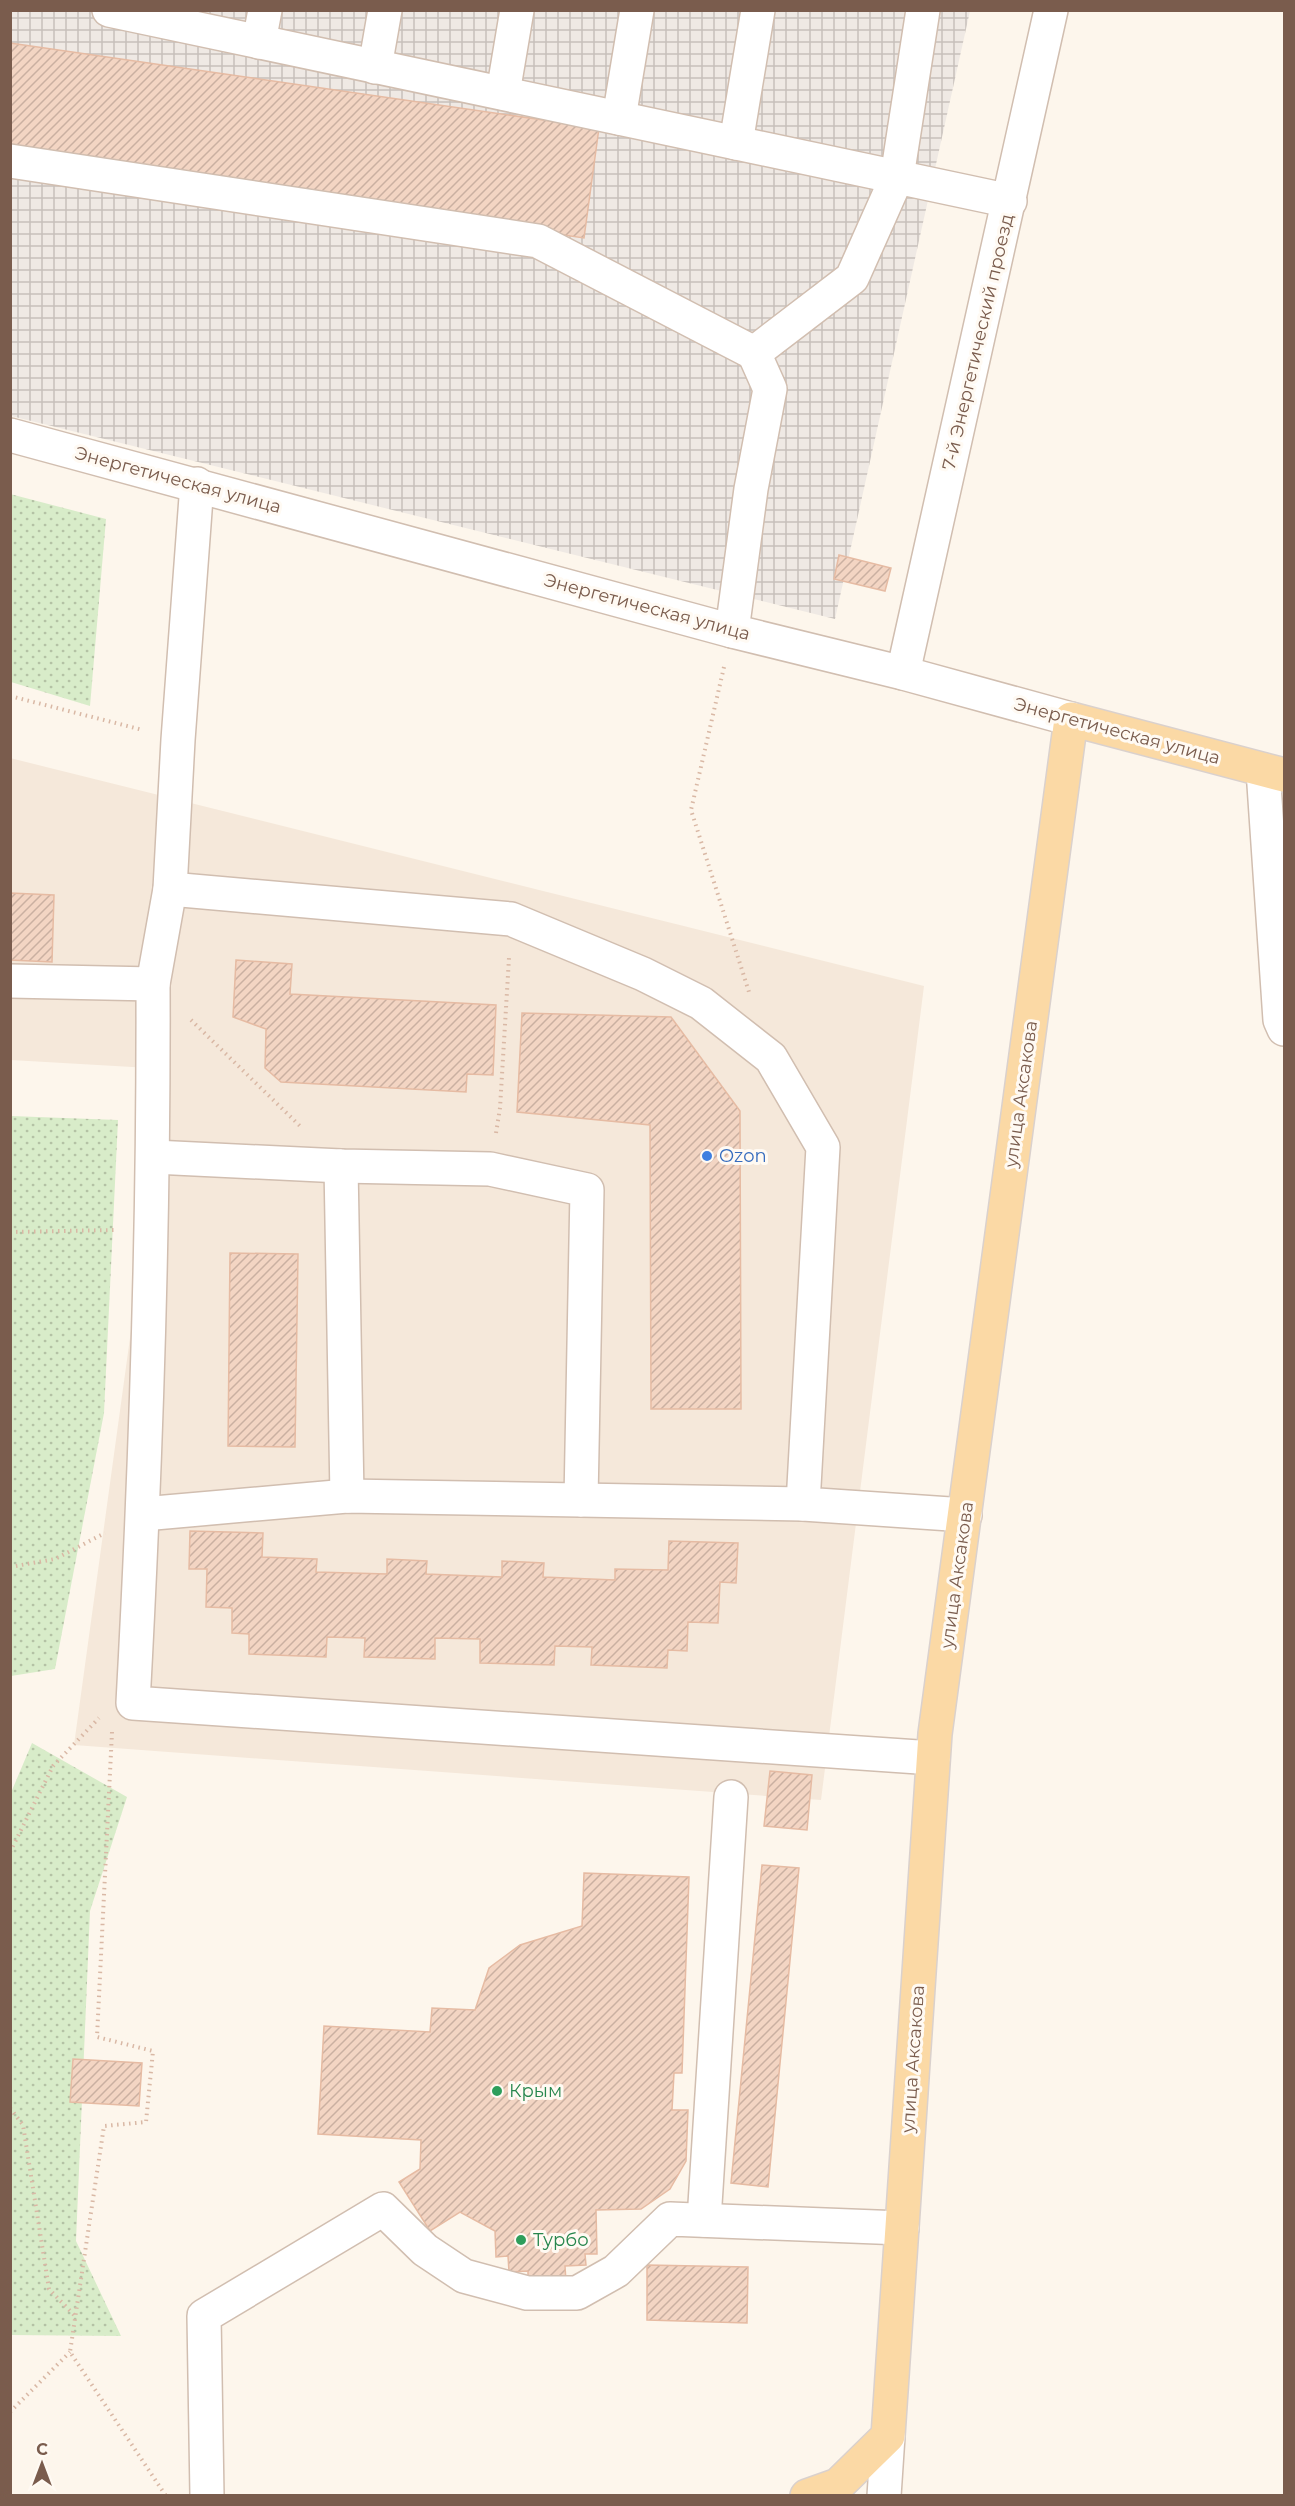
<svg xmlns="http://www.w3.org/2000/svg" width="1295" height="2506" font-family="Montserrat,sans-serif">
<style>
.residential{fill:#f5e8da}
.industrial{fill:url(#industrial-grid)}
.grass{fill:url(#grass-dots)}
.building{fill:url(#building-hatch);stroke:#e6bba3;stroke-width:1.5}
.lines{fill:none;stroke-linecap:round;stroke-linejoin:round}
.minor-casing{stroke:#d1beb0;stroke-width:36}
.major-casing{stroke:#dad1cd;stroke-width:36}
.path{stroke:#d9b8a5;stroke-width:4;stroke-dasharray:1.5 4.5;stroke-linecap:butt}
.minor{stroke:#fff;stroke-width:33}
.major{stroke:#fbd9a5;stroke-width:33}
.shop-dot{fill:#3f7fe0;stroke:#fffaf3;stroke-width:2}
.leisure-dot{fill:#2e9e5b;stroke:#fffaf3;stroke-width:2}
.labels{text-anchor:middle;stroke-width:6;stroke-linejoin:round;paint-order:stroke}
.street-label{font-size:18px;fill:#7a5c4d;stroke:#fffaf3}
.shop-label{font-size:18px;fill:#366cbe;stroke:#fffaf3;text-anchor:start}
.leisure-label{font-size:18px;fill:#27864d;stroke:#fffaf3;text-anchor:start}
</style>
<defs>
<pattern id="industrial-grid" width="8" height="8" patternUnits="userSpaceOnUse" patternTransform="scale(1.5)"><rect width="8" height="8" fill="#efe9e4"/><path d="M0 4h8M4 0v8" fill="none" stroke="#c7c0bb"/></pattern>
<pattern id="grass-dots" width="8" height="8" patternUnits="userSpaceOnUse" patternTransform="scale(1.5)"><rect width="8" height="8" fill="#d8ecc9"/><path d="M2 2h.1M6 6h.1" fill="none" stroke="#b4c2a5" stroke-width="1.8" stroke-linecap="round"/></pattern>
<pattern id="building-hatch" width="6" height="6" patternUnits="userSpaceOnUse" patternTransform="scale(1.5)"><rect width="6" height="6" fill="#f3d5c3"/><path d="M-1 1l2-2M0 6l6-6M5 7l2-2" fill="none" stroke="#cab0a1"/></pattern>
</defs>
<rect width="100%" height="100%" fill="#fdf6ec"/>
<path class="residential" d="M10,758L924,986L821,1800L74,1745L167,1069L11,1060Z"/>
<path class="industrial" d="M11,11H970L835,619L11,416Z"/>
<g class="grass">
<path d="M10,494L106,519L90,706L11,682Z"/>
<path d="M11,1116L118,1120L104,1413L55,1669L11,1676Z"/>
<path d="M32,1743L127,1797L90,1911L76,2241L121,2336L11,2335L10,1795Z"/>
</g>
<g class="building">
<path d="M10,43L599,128L584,238L10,155Z"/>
<path d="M839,555L891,568L885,591L834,579Z"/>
<path d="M10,893L54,895L52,962L10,960Z"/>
<path d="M236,960L292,964L290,994L496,1005L493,1075L467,1074L466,1092L281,1082L265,1068L266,1029L233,1017Z"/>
<path d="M522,1013L671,1017L740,1111L741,1409H651L650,1125L517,1112Z"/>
<path d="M230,1253L298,1254L295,1447L228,1446Z"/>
<path d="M190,1531L263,1533L262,1557L317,1559L316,1572L387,1574V1559L427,1561L426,1574L502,1577V1561L544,1563L543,1577L615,1580V1569L668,1570L669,1541L738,1543L736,1583L720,1582L718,1623L688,1622L687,1651L668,1650L667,1668L591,1665L592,1647L555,1646L554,1665L480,1663V1639L435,1638V1659L364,1657L365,1638L327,1637L326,1657L249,1654V1634L232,1633V1608L206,1607L207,1569H189Z"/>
<path d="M770,1771L812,1775L807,1830L764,1826Z"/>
<path d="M762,1865L799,1868L768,2187L731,2183Z"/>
<path d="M584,1873L689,1877L682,2073H674L672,2110H688L686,2161L670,2189L641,2209L596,2210L597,2254H585L586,2265L565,2266L566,2282L528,2283V2271L509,2272L508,2256L496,2257L495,2231L460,2212L430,2231L399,2182L420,2169L421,2140L318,2134L324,2026L430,2032L432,2008L475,2010L489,1968L520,1945L582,1926Z"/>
<path d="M73,2059L142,2063L139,2106L70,2102Z"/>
<path d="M647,2265L748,2267L747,2323L647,2320Z"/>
</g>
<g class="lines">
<g class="minor-casing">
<g id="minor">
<path d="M109,10L1010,201"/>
<path d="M259,42L265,10"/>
<path d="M375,67L385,10"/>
<path d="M503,93L517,10"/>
<path d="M619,118L637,10"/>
<path d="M736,143L758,10"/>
<path d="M10,161L538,241L754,353"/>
<path d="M10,435L732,631L903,673L1071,719"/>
<path d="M732,631L751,489L770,389L754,353L852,278L897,177L923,10"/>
<path d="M903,673L1051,10"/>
<path d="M1263,770L1280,1020L1284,1029"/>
<path d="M170,889L511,919L643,974L701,1003L771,1058L823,1147L803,1504L965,1515"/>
<path d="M10,981L153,984L170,889L178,740L197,484"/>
<path d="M153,984C154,1223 146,1463 133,1703L933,1758"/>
<path d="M154,1157L341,1166L490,1169L587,1190L581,1500"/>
<path d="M341,1166L347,1496"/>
<path d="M143,1514L347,1496L803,1504"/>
<path d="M704,2220L731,1797"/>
<path d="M207,2496L204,2316L383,2209L425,2250L464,2276L527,2293H577L616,2271L670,2219L902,2228"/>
<path d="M884,2496L888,2436"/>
</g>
</g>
<g class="major-casing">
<path id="major" d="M807,2496L838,2485L888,2436L935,1734L1071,719L1284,775"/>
</g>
<g class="path">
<path d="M724,667L691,810L749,992"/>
<path d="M10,696L143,730"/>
<path d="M191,1020L300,1126"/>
<path d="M496,1133L500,1108L509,958"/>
<path d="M10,1232L114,1230"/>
<path d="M10,1567L55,1559L105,1533"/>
<path d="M112,1732L97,2037L153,2051L146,2122L104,2126L70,2352L166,2496"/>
<path d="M10,1852L53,1766L99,1718"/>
<path d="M10,2108L23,2125L49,2289L75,2316"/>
<path d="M10,2412L70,2352"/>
</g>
<use href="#minor" class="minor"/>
<use href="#major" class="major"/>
</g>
<circle class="shop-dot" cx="707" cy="1156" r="6"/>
<g class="leisure-dot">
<circle cx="497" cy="2091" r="6"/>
<circle cx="521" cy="2240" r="6"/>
</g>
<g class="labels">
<g class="street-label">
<text transform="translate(978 342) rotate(-77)" y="6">7-й Энергетический проезд</text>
<text transform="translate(178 480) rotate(15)" y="6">Энергетическая улица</text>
<text transform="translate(647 607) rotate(15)" y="6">Энергетическая улица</text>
<text transform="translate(1117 731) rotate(15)" y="6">Энергетическая улица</text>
<text transform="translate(1021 1094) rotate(-82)" y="6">улица Аксакова</text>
<text transform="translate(957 1575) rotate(-82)" y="6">улица Аксакова</text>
<text transform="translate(913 2059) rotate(-86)" y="6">улица Аксакова</text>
</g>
<g class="shop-label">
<text x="719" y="1162">Ozon</text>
</g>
<g class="leisure-label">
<text x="509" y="2097">Крым</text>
<text x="533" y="2246">Турбо</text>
</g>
</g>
<rect width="1295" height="2506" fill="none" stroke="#7a5c4d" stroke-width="24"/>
<g transform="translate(42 2464)" stroke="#fffaf3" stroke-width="4.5" paint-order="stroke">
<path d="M0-4.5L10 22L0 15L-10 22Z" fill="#7a5c4d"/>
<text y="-9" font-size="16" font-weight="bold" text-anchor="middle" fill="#7a5c4d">С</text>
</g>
</svg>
